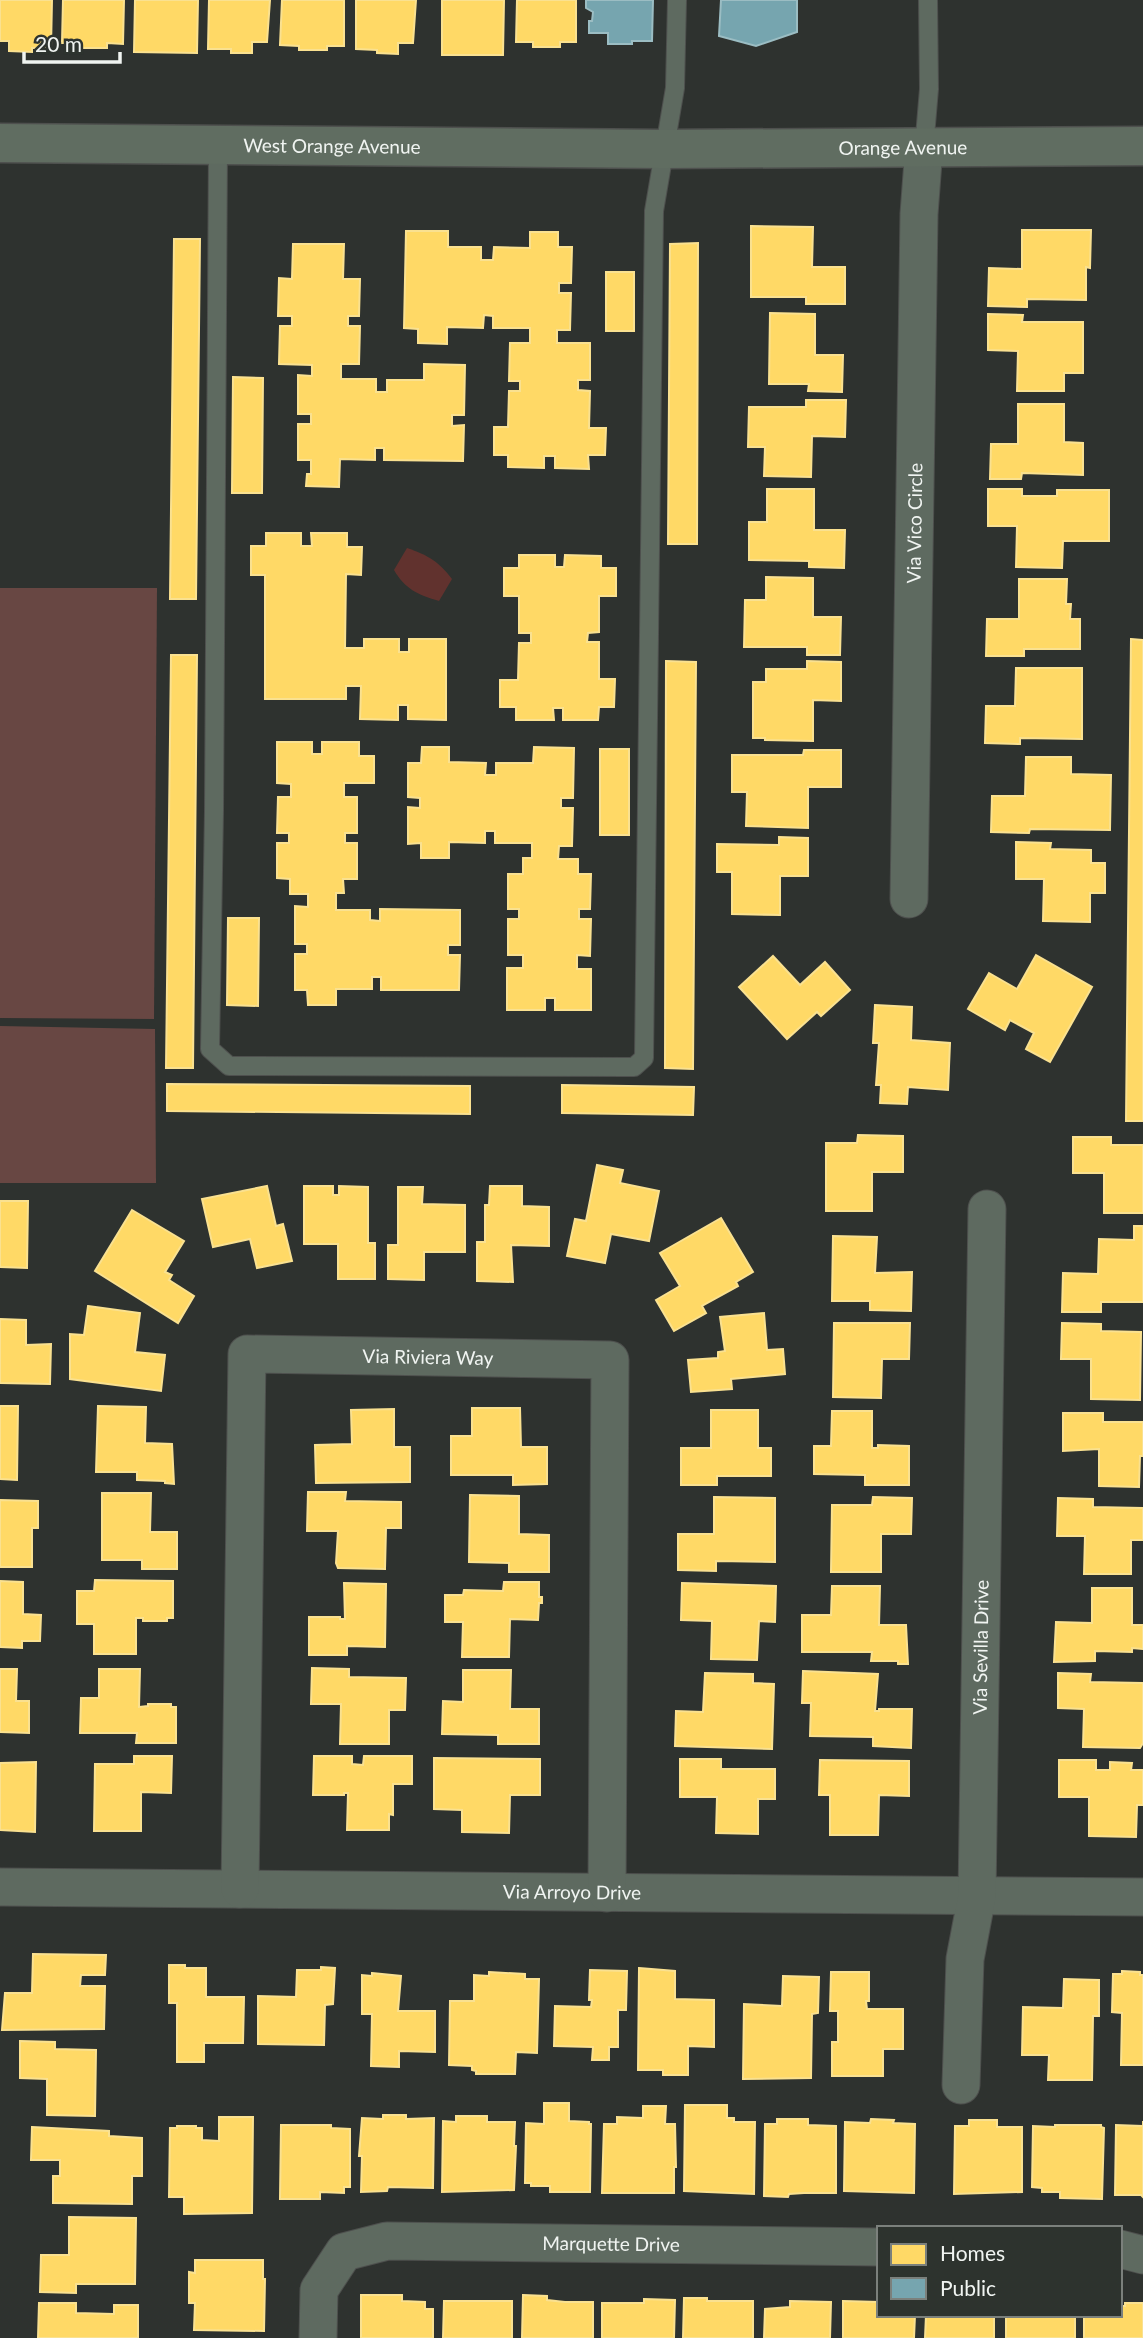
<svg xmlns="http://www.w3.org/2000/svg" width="1143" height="2338" font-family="Lato,sans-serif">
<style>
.green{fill:#684743}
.water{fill:#61322e}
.homes{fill:#ffd966;stroke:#fae190;stroke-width:2}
.public{fill:#76a5af;stroke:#9bbdc3;stroke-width:2}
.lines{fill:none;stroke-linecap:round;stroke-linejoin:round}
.service-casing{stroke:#4e504e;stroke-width:20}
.minor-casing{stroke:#4e504e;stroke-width:39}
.secondary-casing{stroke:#4e504e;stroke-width:41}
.service{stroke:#5e6a60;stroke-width:18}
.minor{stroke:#5e6a60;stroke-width:37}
.secondary{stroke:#606d61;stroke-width:38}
.labels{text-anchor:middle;stroke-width:7;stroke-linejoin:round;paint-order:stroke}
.street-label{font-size:19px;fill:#f0f4f1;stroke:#2d332e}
</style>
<rect width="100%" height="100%" fill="#2e322f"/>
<g class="green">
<path d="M0,588H157L154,1019L0,1018Z"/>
<path d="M0,1026L155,1029L156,1183H0Z"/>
</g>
<path class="water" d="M407,548C428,555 439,562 452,579L439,601C418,595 405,589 394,570Z"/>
<g class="homes">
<path d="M0,0H52L51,48H32V52L9,51V41H0Z"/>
<path d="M63,0H124L123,44L107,43V48H82V43H62Z"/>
<path d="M135,0H198L197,53L134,52Z"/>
<path d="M209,0H270L267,42H252V53H231V49H208Z"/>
<path d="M282,0H344V46H327V50H299V46L280,45Z"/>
<path d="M356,0H416L413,43H398V54L377,53V50L356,49Z"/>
<path d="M442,0H504L503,55H442Z"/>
<path d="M517,0H576V42H560V47H533V42H516Z"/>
<path d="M751,226L813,227L812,267H845V304H806V297H751Z"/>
<path d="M1022,230H1091L1090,268L1086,267V300L1027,299V307L988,306L989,268L1022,269Z"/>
<path d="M406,231H448V247H481V260H493L494,247L530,248V232H558V247H572L571,283H559V293H571L570,330H557V343H590V380H578V390L590,391L589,428H606L605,455H588L589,469L555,468V456H544V468L508,467V455H494V427H508L509,391H520V381H509L510,343H530V328H493V316L484,315L483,328L447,327V344L418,343V329L404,328Z"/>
<path d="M174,239H200L196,599H170Z"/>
<path d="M698,243L697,544H668L670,244Z"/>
<path d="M293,244H344L343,279H360L359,316H348V326H360L359,364H341V379H376V392H387V380H424V364L465,365L464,415H452V426L464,425L463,461L384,460V448H375V460L340,459L339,487L306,486L307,474H311V460H298V424H311V414H298V375L312,376V365L279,364L280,326H292V316H278L279,278L292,279Z"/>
<rect x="606" y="272" width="28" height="59"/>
<path d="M770,313L815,314V355H843L842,392L808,391L809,384H769Z"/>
<path d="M988,314L1023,315L1022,322H1083V373H1064V391H1017L1018,351L988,350Z"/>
<path d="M233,377L263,378L262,493H232Z"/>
<path d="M806,400H846L845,437L812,436L811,477L764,476L765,447H748L749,407H806Z"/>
<path d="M1018,404H1064V442L1083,443V475L1022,473L1021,479H990L991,444H1018Z"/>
<path d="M767,489H814V530H845L844,568L809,567V561L749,560V522H767Z"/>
<path d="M988,489H1022V496H1057V490H1109V541H1063L1062,568L1016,567L1017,526H988Z"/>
<path d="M266,533H301V546H312L311,533H347V547H362L361,575L346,574L345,648H364V639H399V652H409V639H446V720L408,719V705H398V720L360,719L361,686H346V699H265V575H251V546H266Z"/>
<path d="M519,555H555V567H564L565,555L601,556V568H616V596H599V632L588,633L587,642H599V679H615L614,707H599L598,720H563V708H553L554,720H516V707H500V680H518L519,643H531V633H519V596H504V568H519Z"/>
<path d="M766,577L813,578V617H841L840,655H807V647H744L745,600H766Z"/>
<path d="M1019,579H1067L1066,604H1071L1070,619H1080V649H1024V656H986L987,619H1019Z"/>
<path d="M1131,639L1143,640V1121H1126Z"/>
<path d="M171,655H197L193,1068H166Z"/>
<path d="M666,661L696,662L693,1069L665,1068Z"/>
<path d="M807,661L841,662V701L813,700V741L765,740V738H753V682H766V669H807Z"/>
<path d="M1016,668H1082V739L1020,738V744L985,743L986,706H1015Z"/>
<path d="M277,742H312V754H322V742H359V756H374V783H344V797H357V833H345V843H357V879H343L344,893H336V910H370V920L380,921V909L460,910V945H448V955H460L459,990H381V977H372V989H336V1005H308L307,990H295V954H307V944H295V906L308,907V894H290V879L277,878V843H289V833H277L278,797H291V784L277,783Z"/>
<path d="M422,747H449V762L486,763L485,775H496V763H533L534,747L574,748L573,798H561V808H573L572,846H559L558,859H578V874H591L590,909H579V919H591L590,956L577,955V969H591V1010H555V998H545V1010H507V968H523V955H508V919H519V909H508V874H523V858H532V843H495V831H485V843L449,842V858H421V843L408,844V807L420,808V798L408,797V763H421Z"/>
<rect x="600" y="749" width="29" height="86"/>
<path d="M804,750H841V787H808V828L746,826L747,792H732V755H803Z"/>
<path d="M1026,757H1071V774L1111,775L1110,830L1030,829L1029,833L991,832L992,796H1025Z"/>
<path d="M779,837L808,838V876H780V915L732,914V872H717V844L779,845Z"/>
<path d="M1016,842L1051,843L1050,849L1091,850V863H1105V893H1090V922L1043,921L1044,879H1016Z"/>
<path d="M228,918H259L258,1006L227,1005Z"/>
<path d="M1036,955L1092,987L1050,1062L1026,1049L1034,1033L1010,1020L1005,1030L968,1009L989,973L1017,989Z"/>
<path d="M773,956L800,985L825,962L850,990L821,1016L817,1012L787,1039L739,987Z"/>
<path d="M875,1005L912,1007L911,1040L950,1043L948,1090L908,1087L907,1104L880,1103L881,1085H876L879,1043H873Z"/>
<path d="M167,1084L470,1086V1114L167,1111Z"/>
<path d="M562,1085L694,1087L693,1115L562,1113Z"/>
<path d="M858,1135L903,1136V1172H872V1211H826V1143H857Z"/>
<path d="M1073,1137H1111V1145H1143V1213H1104V1173H1073Z"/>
<path d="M597,1165L623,1170L620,1183L659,1191L649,1241L611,1234L605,1263L567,1256L575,1219L586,1221Z"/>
<path d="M267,1186L276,1226L283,1224L292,1261L257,1268L250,1239L213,1247L202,1199Z"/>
<path d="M304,1186H333V1195H339V1186L368,1187V1243H375V1279H338V1244H304Z"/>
<path d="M490,1186H522V1206L549,1207V1246L511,1245L513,1282L477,1281V1242H485V1205H489Z"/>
<path d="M398,1187H423L422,1204L465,1205V1252H424V1280L388,1279V1245H398Z"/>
<path d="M0,1201H28L27,1268L0,1267Z"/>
<path d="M132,1210L184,1241L165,1272L172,1275L169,1280L194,1296L178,1323L95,1271Z"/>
<path d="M721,1218L753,1272L736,1282L738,1286L702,1306L706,1313L674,1331L656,1300L680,1286L660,1253Z"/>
<path d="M1134,1226H1143V1302H1101V1312H1062L1063,1273L1098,1274L1099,1239L1134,1240Z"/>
<path d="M833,1236L877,1237L875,1273L912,1272L911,1311L870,1310V1301H832Z"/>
<path d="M88,1306L140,1313L135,1352L165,1355L161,1391L70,1379V1334L84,1335Z"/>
<path d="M764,1313L767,1350L783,1349L785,1374L731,1379L732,1389L691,1392L688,1360L718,1358V1352L725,1351L720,1317Z"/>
<path d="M0,1319L26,1320V1345L51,1344L50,1384L0,1383Z"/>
<path d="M834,1323H910L909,1359H882L881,1398L833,1397Z"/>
<path d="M1062,1323L1101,1324V1331L1141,1332L1140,1400L1091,1399V1359H1061Z"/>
<path d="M0,1406H18L17,1480L0,1479Z"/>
<path d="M98,1406L146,1407L145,1443L172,1444L174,1484L165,1483V1481L137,1480V1472H96Z"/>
<path d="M472,1408H520L521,1447H547V1484L513,1485V1475H451V1436H472Z"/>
<path d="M394,1409V1447H410V1482L316,1483L315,1445L352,1444L351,1410Z"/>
<path d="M711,1410H758V1448H771V1476H717V1485H681V1448H711Z"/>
<path d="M832,1411H872V1448H878V1445L909,1446V1485H865V1475L814,1474V1446H831Z"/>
<path d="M1063,1413H1103V1422H1143V1456H1140L1139,1487L1099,1486V1449L1063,1451Z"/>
<path d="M308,1492H346L345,1501L401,1502V1528H386L385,1569L338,1568L336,1563L338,1531H307Z"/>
<path d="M102,1493H151L150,1532H177V1569H142V1560H102Z"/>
<path d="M470,1495L519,1496V1534L549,1535V1572H509V1563L469,1562Z"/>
<path d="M714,1497L775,1498V1562L716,1561V1571L678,1570V1534H714Z"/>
<path d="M873,1497L912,1498L911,1534H881V1572H831L832,1505H872Z"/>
<path d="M1058,1498L1093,1499V1507L1143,1508V1540H1131V1574H1084L1085,1536H1057Z"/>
<path d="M0,1500L38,1501V1528H32V1567H0Z"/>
<path d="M95,1580L173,1581V1618H167V1621H143V1618H136V1654H94V1624H77V1591H94Z"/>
<path d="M0,1581L23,1582V1614L41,1615L40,1641H22V1648L0,1647Z"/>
<path d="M504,1582H539V1597H542V1603H539L538,1620L510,1619L509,1657H462L463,1622H445V1595H463L464,1590L503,1591Z"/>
<path d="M344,1583L386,1584L385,1647L347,1646V1655H309V1617H340V1619H345Z"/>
<path d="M682,1583L776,1586L775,1622L759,1621L757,1660L711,1659L712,1621L681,1620Z"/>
<path d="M832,1586H880L879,1625H906L908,1664H898V1661H871L872,1652H802V1615H831Z"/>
<path d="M1092,1588H1132V1625H1143V1649L1132,1648V1652L1095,1651V1661L1054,1662L1056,1622L1092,1623Z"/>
<path d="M312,1668L349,1669V1677L406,1678L405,1710H389V1744H340L341,1704H311Z"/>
<path d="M0,1669H17L16,1701H29V1733L0,1732Z"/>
<path d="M99,1669H140L139,1707L148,1706V1704H171V1707H176V1743H136L137,1733H80L81,1698H99Z"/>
<path d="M463,1670H511L510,1709H539V1744H498V1735L442,1734L443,1701L463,1702Z"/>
<path d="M803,1671L878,1674L875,1711H879V1709H912L911,1748L873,1746V1737L810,1736L811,1703H802Z"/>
<path d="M705,1673L753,1674V1683L774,1684L772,1749L675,1746L676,1711L703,1712Z"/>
<path d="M1058,1673L1091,1674L1090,1682L1143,1683V1743L1140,1748L1083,1747L1084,1709L1058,1708Z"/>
<path d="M134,1756H172L171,1793L141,1792V1831H94L95,1764H134Z"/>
<path d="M314,1756H352V1764L363,1765L364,1756H412V1784H393V1815L389,1814V1830H347L348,1793H344V1795H313Z"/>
<path d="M434,1758L540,1759V1795H510L509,1833L462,1832V1810L434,1809Z"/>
<path d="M680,1759H721V1769H775V1799H758V1834L716,1833L717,1797H680Z"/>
<path d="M820,1760L909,1761V1796L879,1795L878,1835H830V1795H819Z"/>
<path d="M1059,1760H1096V1770H1110V1762L1132,1763L1131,1770H1143V1805H1137L1136,1837L1089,1836V1797H1059Z"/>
<path d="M36,1762L35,1832L0,1830V1763Z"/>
<path d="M33,1954L106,1955L105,1975H81L80,1986H105L104,2029L2,2030L5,1993H32Z"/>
<path d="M169,1965H185V1968H206V1997H244L243,2043H204V2062H177V2003H169Z"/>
<path d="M321,1967L335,1968L333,2004L325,2005L324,2045L258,2044V1996L296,1997L297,1970H321Z"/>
<path d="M639,1968L675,1971V1999L714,2000V2047L688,2046V2075H663V2070H638Z"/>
<path d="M590,1970L627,1971L626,2010H618V2047H609V2060H592L593,2047L554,2046L555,2006L591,2007L592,2000H589Z"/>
<path d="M1122,1971L1140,1972V1975H1143V2065H1121L1122,2013L1112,2012L1113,1974H1122Z"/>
<path d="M489,1972L525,1974V1979H539L537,2053L516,2052L515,2074H476V2071L472,2070V2066L449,2065L450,2001H474V1975L489,1976Z"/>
<path d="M831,1972H869V2001H866L867,2009H903V2049H883V2076H832V2042H838V2011H830Z"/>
<path d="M372,1973L401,1976L398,2011H435V2052L399,2051V2067L371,2066L372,2014H362V1975L372,1976Z"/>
<path d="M783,1976L819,1977L818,2013L812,2014L811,2078L743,2079L744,2004L782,2006Z"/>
<path d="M1064,1979L1099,1980V2016H1093L1092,2080H1048L1049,2055H1022L1023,2007L1063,2008Z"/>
<path d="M20,2041L55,2042V2049L96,2050L95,2116L47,2115V2079L20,2078Z"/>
<path d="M544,2103H569V2121L589,2122V2124H591L590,2192H550V2186H531V2183H525L526,2123L544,2124Z"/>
<path d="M685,2105H727V2118H734V2122H755L754,2194L684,2191Z"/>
<path d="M643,2106H666L665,2124H675L676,2167H674V2193H602L604,2124H617V2117L643,2118Z"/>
<path d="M383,2115H406V2119L434,2118L433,2188L388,2187L387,2191L361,2192L362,2156H359L362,2118L383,2119Z"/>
<path d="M456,2116H487V2122H515L514,2146H516L514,2190L442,2192L443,2121L456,2122Z"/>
<path d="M219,2117H253L252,2213L184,2214V2197H169L170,2128H177V2126H196V2128H202V2140L219,2141Z"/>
<path d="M777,2119H808V2125L836,2126V2193H804L789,2194L788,2197L764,2196L765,2124H777Z"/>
<path d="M871,2119L894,2120L893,2123L915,2124L914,2193L844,2191L845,2122L870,2123Z"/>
<path d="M969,2120H997V2127H1022V2192L954,2194L955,2126H969Z"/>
<path d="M1143,2121V2197L1141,2195H1115L1116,2125L1143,2126Z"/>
<path d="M281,2125H331V2128L350,2129V2187H344V2193L320,2192V2199H280Z"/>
<path d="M1055,2125H1101V2127L1104,2128L1102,2199L1060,2198V2192H1042V2188L1032,2187L1033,2126L1055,2127Z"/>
<path d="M32,2127L109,2131V2136L142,2138V2176H132V2204L53,2203V2176H60V2160H31Z"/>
<path d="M69,2217L136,2218L135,2284H76V2293L40,2292L41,2255H69Z"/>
<path d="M195,2260H263V2279H265L264,2331L194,2330L195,2303H189V2272L195,2273Z"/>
<path d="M361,2295H402V2301L425,2302V2309H433V2338H361Z"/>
<path d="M523,2295L547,2296V2300L565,2302H593V2338H522Z"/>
<path d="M684,2298H707V2301H753V2338H683Z"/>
<path d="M644,2299L675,2300L674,2338H602V2303H644Z"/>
<path d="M444,2301H512V2338H443Z"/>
<path d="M790,2301L831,2302L830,2338H764L765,2309L790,2307Z"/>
<path d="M843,2301L879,2302V2315H915L914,2338H843Z"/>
<path d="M39,2303H76V2313L114,2314V2305H138V2338H38Z"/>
<path d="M1125,2303H1143V2338H1084V2315H1120V2306H1125Z"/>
<path d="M926,2315H994V2338H925Z"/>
<rect x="1006" y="2315" width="69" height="23"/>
</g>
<g class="public">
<path d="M586,0H653L652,41H632V44H608V33H589V21H592L593,12L586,8Z"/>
<path d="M721,0H797V32L756,46L719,36Z"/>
</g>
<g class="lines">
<g class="service-casing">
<g id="service">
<path d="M218,146L214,811L210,1049L229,1066L634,1067L644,1058L654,211L675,88L677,0"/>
<path d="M924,148L929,89L928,0"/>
</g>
</g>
<g class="minor-casing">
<g id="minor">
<path id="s1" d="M909,899L919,214L924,148"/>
<path id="s2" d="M0,1887L1143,1897"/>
<path id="s3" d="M240,1889L247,1354L610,1360L607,1893"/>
<path id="s4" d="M961,2085L965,1959L977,1896L987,1209"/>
<path d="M1120,2249L1143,2255"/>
<path id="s5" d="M318,2338L319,2290L344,2252L387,2241L879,2247"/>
</g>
</g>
<g class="secondary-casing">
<g id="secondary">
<path id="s6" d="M0,143L663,149L1143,146"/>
</g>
</g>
<use href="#service" class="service"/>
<use href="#minor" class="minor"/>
<use href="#secondary" class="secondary"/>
</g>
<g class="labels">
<g class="street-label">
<text dy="7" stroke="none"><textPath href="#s6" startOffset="332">West Orange Avenue</textPath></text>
<text dy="7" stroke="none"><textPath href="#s6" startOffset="903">Orange Avenue</textPath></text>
<text dy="7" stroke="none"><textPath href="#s1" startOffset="376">Via Vico Circle</textPath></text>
<text dy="7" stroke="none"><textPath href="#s3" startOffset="716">Via Riviera Way</textPath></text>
<text dy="7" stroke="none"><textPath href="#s4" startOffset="439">Via Sevilla Drive</textPath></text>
<text dy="7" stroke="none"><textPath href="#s2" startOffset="572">Via Arroyo Drive</textPath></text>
<text dy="7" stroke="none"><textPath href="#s5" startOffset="362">Marquette Drive</textPath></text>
</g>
</g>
<rect x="877" y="2226" width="245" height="91" fill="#2d332e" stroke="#7b807c" stroke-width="2"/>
<rect x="891" y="2244" width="35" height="21" fill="#ffd966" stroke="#7b807c" stroke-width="2"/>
<text x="940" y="2261" font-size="21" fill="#f0f4f1">Homes</text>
<rect x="891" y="2278" width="35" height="21" fill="#76a5af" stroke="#7b807c" stroke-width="2"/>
<text x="940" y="2296" font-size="21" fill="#f0f4f1">Public</text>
<path d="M24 52v10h96v-10" fill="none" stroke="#f0f4f1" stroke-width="3.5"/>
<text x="35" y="52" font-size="21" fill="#f0f4f1" stroke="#2d332e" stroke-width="5" paint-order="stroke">20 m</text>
</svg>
